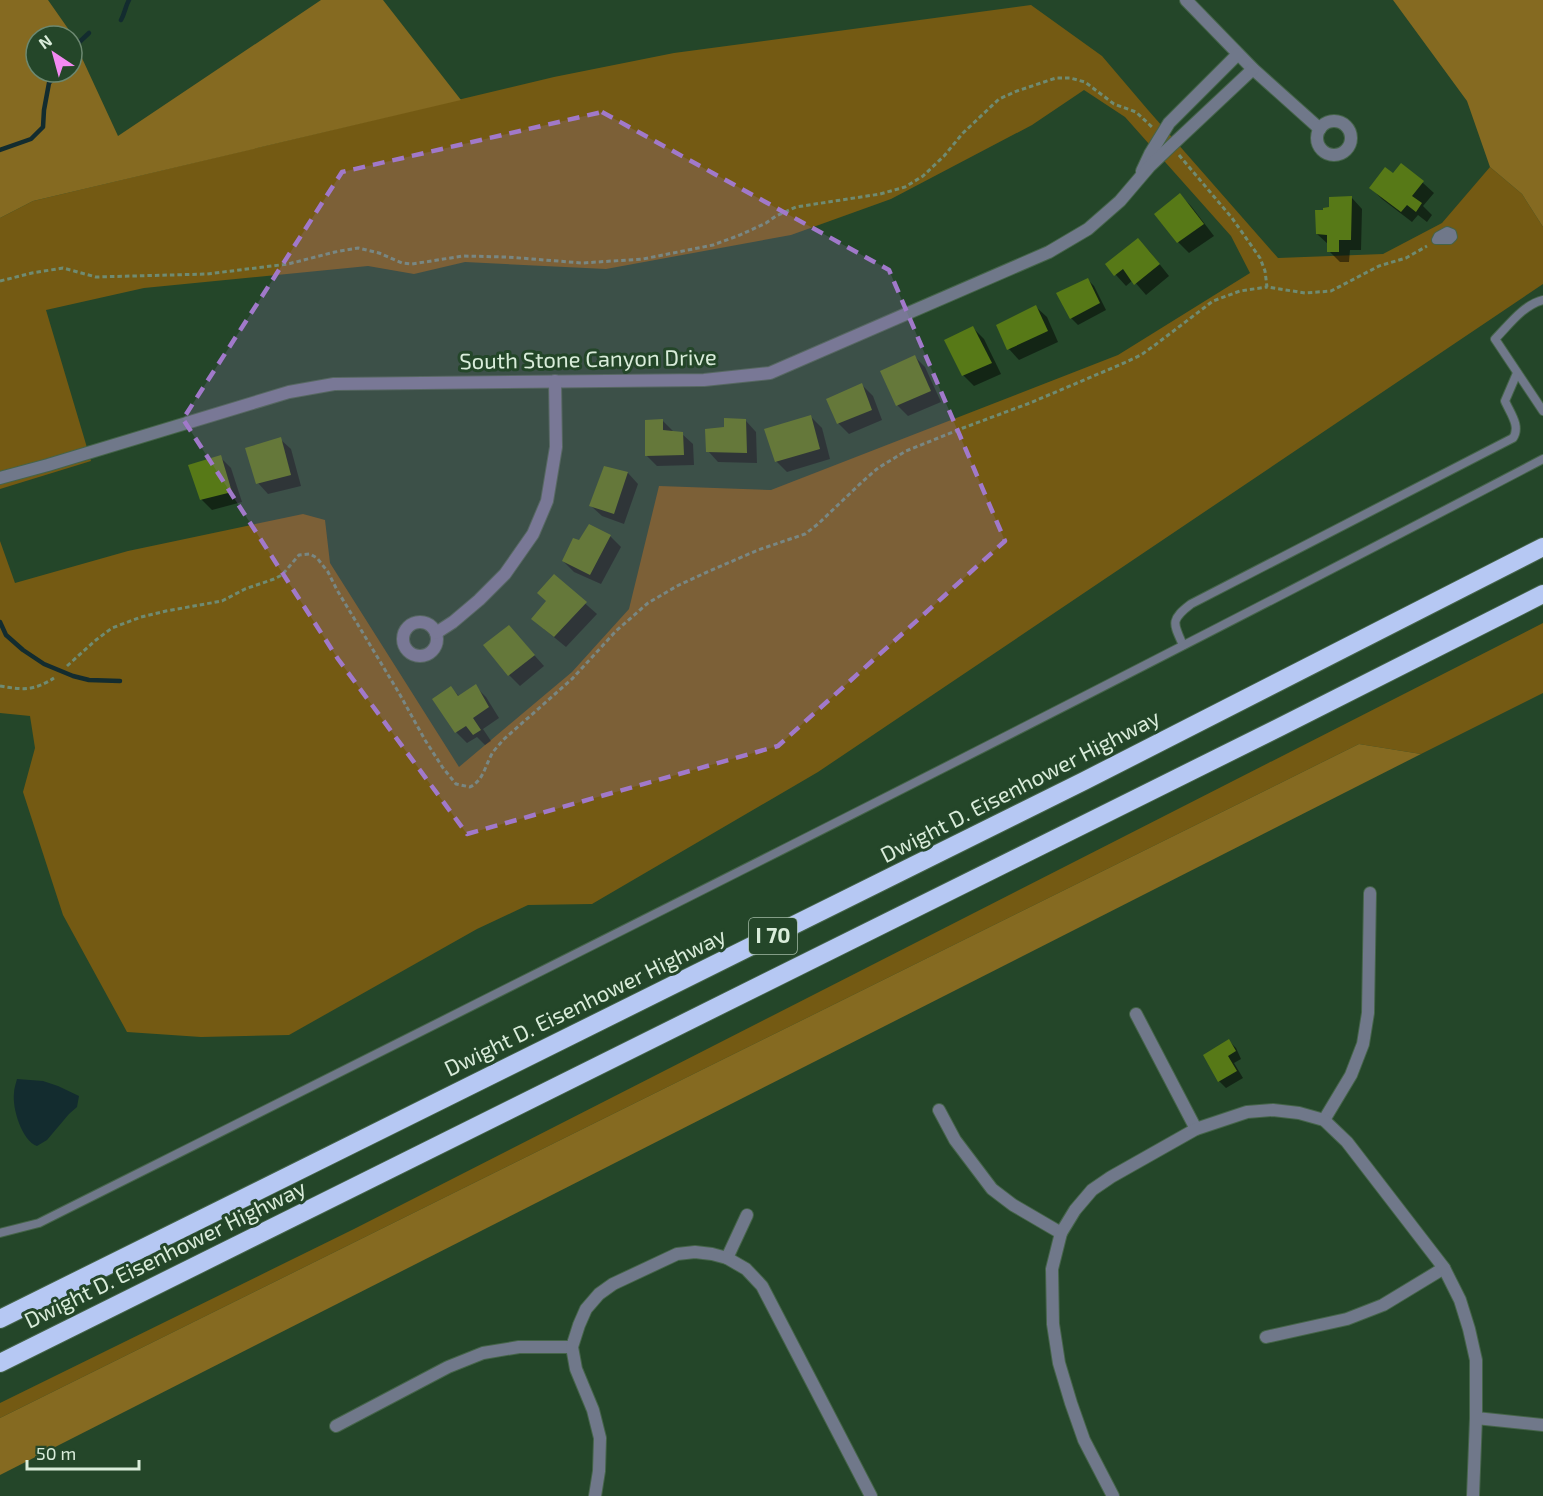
<svg xmlns="http://www.w3.org/2000/svg" width="1543" height="1496" font-family="'Exo 2',sans-serif">
<style>
.green{fill:#745a13}
.forest{fill:#856a21;fill-rule:evenodd}
.water{fill:#132c2f}
.shadow{fill:#0007}
.lines{fill:none;stroke-linecap:round;stroke-linejoin:round}
.stream{stroke:#132c2f;stroke-width:4.5}
.building{fill:#577917}
.service-casing{stroke:#456449;stroke-width:10}
.minor-casing{stroke:#456449;stroke-width:14}
.motorway-casing{stroke:#456449;stroke-width:20}
.path{stroke:#6f8b72;stroke-width:3;stroke-dasharray:4.5 3;stroke-linecap:butt}
.service{stroke:#70788a;stroke-width:8}
.minor{stroke:#70788a;stroke-width:12}
.motorway{stroke:#b6c8f3;stroke-width:18}
.marked{fill:#a179ca;fill-opacity:0.2;stroke:#a179ca;stroke-width:4.5;stroke-dasharray:12 8;stroke-linejoin:round}
.labels{text-anchor:middle;stroke-width:6;stroke-linejoin:round;paint-order:stroke}
.shield{fill:#244629;stroke:#a3baa5;stroke-width:1.5}
.shield-label{font-size:21px;font-weight:bold;fill:#d9ecda}
.street-label{font-size:22px;fill:#d9ecda;stroke:#244629}
</style>
<rect width="100%" height="100%" fill="#244629"/>
<g class="green">
<path d="M1031,5L1102,56L1148,110L1278,258L1383,254L1442,223L1490,167L1522,194L1543,227V284L818,772L592,904L528,905L477,929L289,1035L201,1037L127,1032L63,915L23,792L35,748L30,716L0,713V541L15,583L128,551L303,514L325,520L330,563L459,767L572,672L629,609L659,486L771,490L1118,355L1250,273L1231,236L1125,117L1084,90L1032,125L891,199L791,235L606,269L465,262L414,274L368,266L144,288L46,310L91,461L0,489V218L33,201L554,77L674,53Z"/>
<path d="M1543,623V693L1421,754L1359,744L0,1418V1403L354,1229Z"/>
</g>
<g class="forest">
<path d="M0,0H48L69,30L118,136L321,0H383L461,100L33,201L0,218ZM36,36H72V72H36Z"/>
<path d="M1393,0H1543V227L1522,194L1490,167L1467,101Z"/>
<path d="M1359,744L1421,754L0,1475V1418Z"/>
</g>
<path class="water" d="M17,1079L43,1081L58,1086L79,1096L77,1107L69,1114L47,1140L37,1146C22,1141 12,1108 14,1093C14,1088 16,1083 17,1079Z"/>
<g class="shadow">
<path d="M1401,165L1423,183L1434,193L1423,206L1432,215L1427,222L1418,215L1412,222L1382,199L1371,188L1393,175Z"/>
<path d="M1180,195L1191,206L1214,236L1189,253L1178,242L1156,215Z"/>
<path d="M1352,198L1362,209L1361,250H1350L1349,262H1340L1329,251V245L1317,234L1324,212Z"/>
<path d="M1138,240L1149,251L1169,276L1146,295L1133,280L1126,286L1116,275L1107,264Z"/>
<path d="M1087,279L1094,286L1106,310L1078,325L1071,318Z"/>
<path d="M1036,307L1047,317L1058,342L1019,360L1009,349L998,326Z"/>
<path d="M973,328L984,339L1001,374L974,386L963,375Z"/>
<path d="M914,356L925,367L941,402L908,416L898,406L882,371Z"/>
<path d="M862,385L873,396L882,420L849,434L838,423Z"/>
<path d="M811,417L822,428L830,459L787,472L776,461Z"/>
<path d="M662,420L673,431L682,434L693,444L694,465L657,466L646,455Z"/>
<path d="M746,421L756,432L757,463L718,462L708,451L725,429Z"/>
<path d="M280,439L291,449L301,486L268,494L258,483Z"/>
<path d="M220,457L231,468L242,502L212,510L201,499Z"/>
<path d="M605,468L628,473L638,484L624,524L602,516L591,506Z"/>
<path d="M610,536L621,547L601,584L574,572L563,561L579,542Z"/>
<path d="M554,576L597,614L566,647L544,629L547,601Z"/>
<path d="M509,627L544,666L520,686L509,675Z"/>
<path d="M475,686L486,697L499,718L483,729L491,741L485,745L477,737L467,743L456,732L451,688L460,697Z"/>
<path d="M1229,1041L1236,1048L1241,1059L1234,1063L1243,1078L1226,1088L1219,1081Z"/>
</g>
<g class="lines">
<g class="stream">
<path d="M121,20C125,13 125,7 129,0"/>
<path d="M72,49L89,33"/>
<path d="M0,150L31,139L43,127L44,110L49,83L60,72"/>
<path d="M0,622L6,635L23,650L44,664L73,676L89,680L120,681"/>
</g>
</g>
<g class="building">
<path d="M1401,163L1424,181L1412,196L1422,203L1416,212L1407,205L1401,212L1369,188L1385,167L1393,173Z"/>
<path d="M1180,193L1204,224L1177,243L1154,214Z"/>
<path d="M1352,196L1351,240H1339V252H1327V235L1316,234L1315,210H1323V208L1329,207V197Z"/>
<path d="M1138,238L1160,264L1134,285L1123,269L1114,276L1105,264Z"/>
<path d="M1088,278L1100,303L1070,319L1056,293Z"/>
<path d="M1036,305L1048,331L1007,350L996,325Z"/>
<path d="M973,326L992,363L962,376L944,340Z"/>
<path d="M915,355L931,391L896,406L880,371Z"/>
<path d="M862,383L872,410L837,424L826,399Z"/>
<path d="M811,415L820,449L775,462L764,429Z"/>
<path d="M724,418L746,419L747,453L706,452L705,429L724,427Z"/>
<path d="M663,419V430L683,432L684,455L645,456V420Z"/>
<path d="M281,437L291,475L256,484L245,448Z"/>
<path d="M221,455L232,492L200,500L188,465Z"/>
<path d="M604,466L628,472L614,514L589,506Z"/>
<path d="M589,524L611,535L590,575L562,561L573,538L579,540Z"/>
<path d="M554,574L587,602L554,637L531,619L546,601L537,593Z"/>
<path d="M509,625L535,655L508,676L483,645Z"/>
<path d="M476,684L489,707L473,718L481,730L473,735L466,726L455,733L432,699L451,686L458,696Z"/>
<path d="M1229,1039L1236,1051L1228,1056L1237,1071L1218,1082L1203,1055Z"/>
</g>
<g class="lines">
<g class="service-casing">
<g id="service">
<path d="M1447,231L1452,233L1453,237L1450,240H1436L1438,236Z"/>
<path d="M1543,300C1523,305 1509,325 1495,339L1543,411"/>
<path d="M1183,645C1173,623 1170,620 1191,604L1513,438C1521,426 1510,413 1505,401L1517,373"/>
<path d="M0,1233L39,1223C542,971 1045,720 1543,459"/>
</g>
</g>
<g class="minor-casing">
<g id="minor">
<path d="M1186,0L1253,69L1320,129"/>
<circle cx="1334" cy="138" r="17"/>
<path d="M1142,171L1150,154L1169,123L1238,54"/>
<path d="M0,478L48,465L289,392L334,384L704,380L770,373L1049,252L1088,229L1120,201L1149,167L1171,146L1253,69"/>
<circle cx="420" cy="639" r="17"/>
<path d="M436,633L453,622L479,600L505,574L533,534L547,501L556,447L555,381"/>
<path d="M1136,1014L1196,1129"/>
<path d="M939,1110L955,1140L992,1189L1013,1205L1061,1233"/>
<path d="M1324,1120L1351,1075L1363,1044L1368,1013L1370,893"/>
<path d="M727,1258L747,1215"/>
<path d="M1266,1337L1347,1319L1383,1305L1444,1268"/>
<path d="M1476,1418L1543,1425"/>
<path d="M336,1426L448,1367L483,1353L519,1347H572"/>
<path d="M595,1496L599,1471L600,1438L593,1410L576,1369L572,1347L579,1325L586,1309L599,1294L613,1284L677,1254L695,1252L712,1254L727,1258L746,1269L762,1286L871,1496"/>
<path d="M1113,1496L1084,1440L1071,1403L1059,1363L1053,1324L1052,1269L1061,1233L1075,1210L1092,1190L1111,1177L1196,1129L1247,1112L1273,1110L1299,1113L1324,1120L1347,1142L1444,1268L1460,1300L1469,1329L1476,1360V1418L1473,1496"/>
</g>
</g>
<g class="motorway-casing">
<g id="motorway">
<path d="M0,1319L1084,781L1543,547"/>
<path d="M0,1363L1280,727L1543,594"/>
</g>
</g>
<g class="path">
<path d="M1179,155L1232,218L1260,258L1265,271L1267,287L1305,293L1331,291L1379,266L1406,258L1427,246"/>
<path d="M0,281L32,273L63,268L96,277L207,274L288,264L335,252L358,248L379,253L402,263L412,264L463,256L507,257L582,263L643,259L713,245L740,235L766,223L776,216L796,207L880,194L905,187L923,176L944,156L963,133L999,99L1017,91L1056,78H1070L1085,82L1114,104L1136,112L1152,127"/>
<path d="M67,666L96,640L112,628L141,617L166,611L222,601L245,589L274,579L282,575L299,555L310,554L317,558L328,572L337,590L399,693L425,740L443,768L456,784L470,787C484,780 485,765 493,752C496,748 500,744 503,740L572,679L616,631L648,603L677,586L705,573L758,550L805,534L818,524L862,482L878,468L906,451L963,428L1030,403L1124,363L1141,355L1155,345L1213,301L1240,291L1267,287"/>
<path d="M0,686C23,690 34,691 54,678"/>
</g>
<use href="#service" class="service"/>
<use href="#minor" class="minor"/>
<use href="#motorway" class="motorway"/>
</g>
<path class="marked" d="M602,112L889,270L1005,541L778,746L467,834L338,659L183,419L342,172Z"/>
<g class="labels">
<rect class="shield" x="749" y="918" width="48" height="36" rx="4.5"/>
<g class="shield-label">
<text x="773" y="943">I 70</text>
</g>
<g class="street-label">
<text transform="translate(588 359) rotate(-1)" y="8">South Stone Canyon Drive</text>
<text transform="translate(1020 786) rotate(-27)" y="8">Dwight D. Eisenhower Highway</text>
<text transform="translate(585 1002) rotate(-26)" y="8">Dwight D. Eisenhower Highway</text>
<text transform="translate(165 1254) rotate(-26)" y="8">Dwight D. Eisenhower Highway</text>
</g>
</g>
<g transform="translate(54 54) rotate(324)"><circle r="28" fill="#244629" stroke="#6c8870" stroke-width="1.5"/>
<path d="M0-4.5L10 22L0 15L-10 22Z" fill="#f38af2"/>
<text y="-9" font-size="16" font-weight="bold" text-anchor="middle" fill="#d9ecda">N</text>
</g>
<path d="M27 1460v9h112v-9" fill="none" stroke="#d9ecda" stroke-width="3"/>
<text x="36" y="1460" font-size="18" fill="#d9ecda" stroke="#244629" stroke-width="4.5" paint-order="stroke">50 m</text>
</svg>
